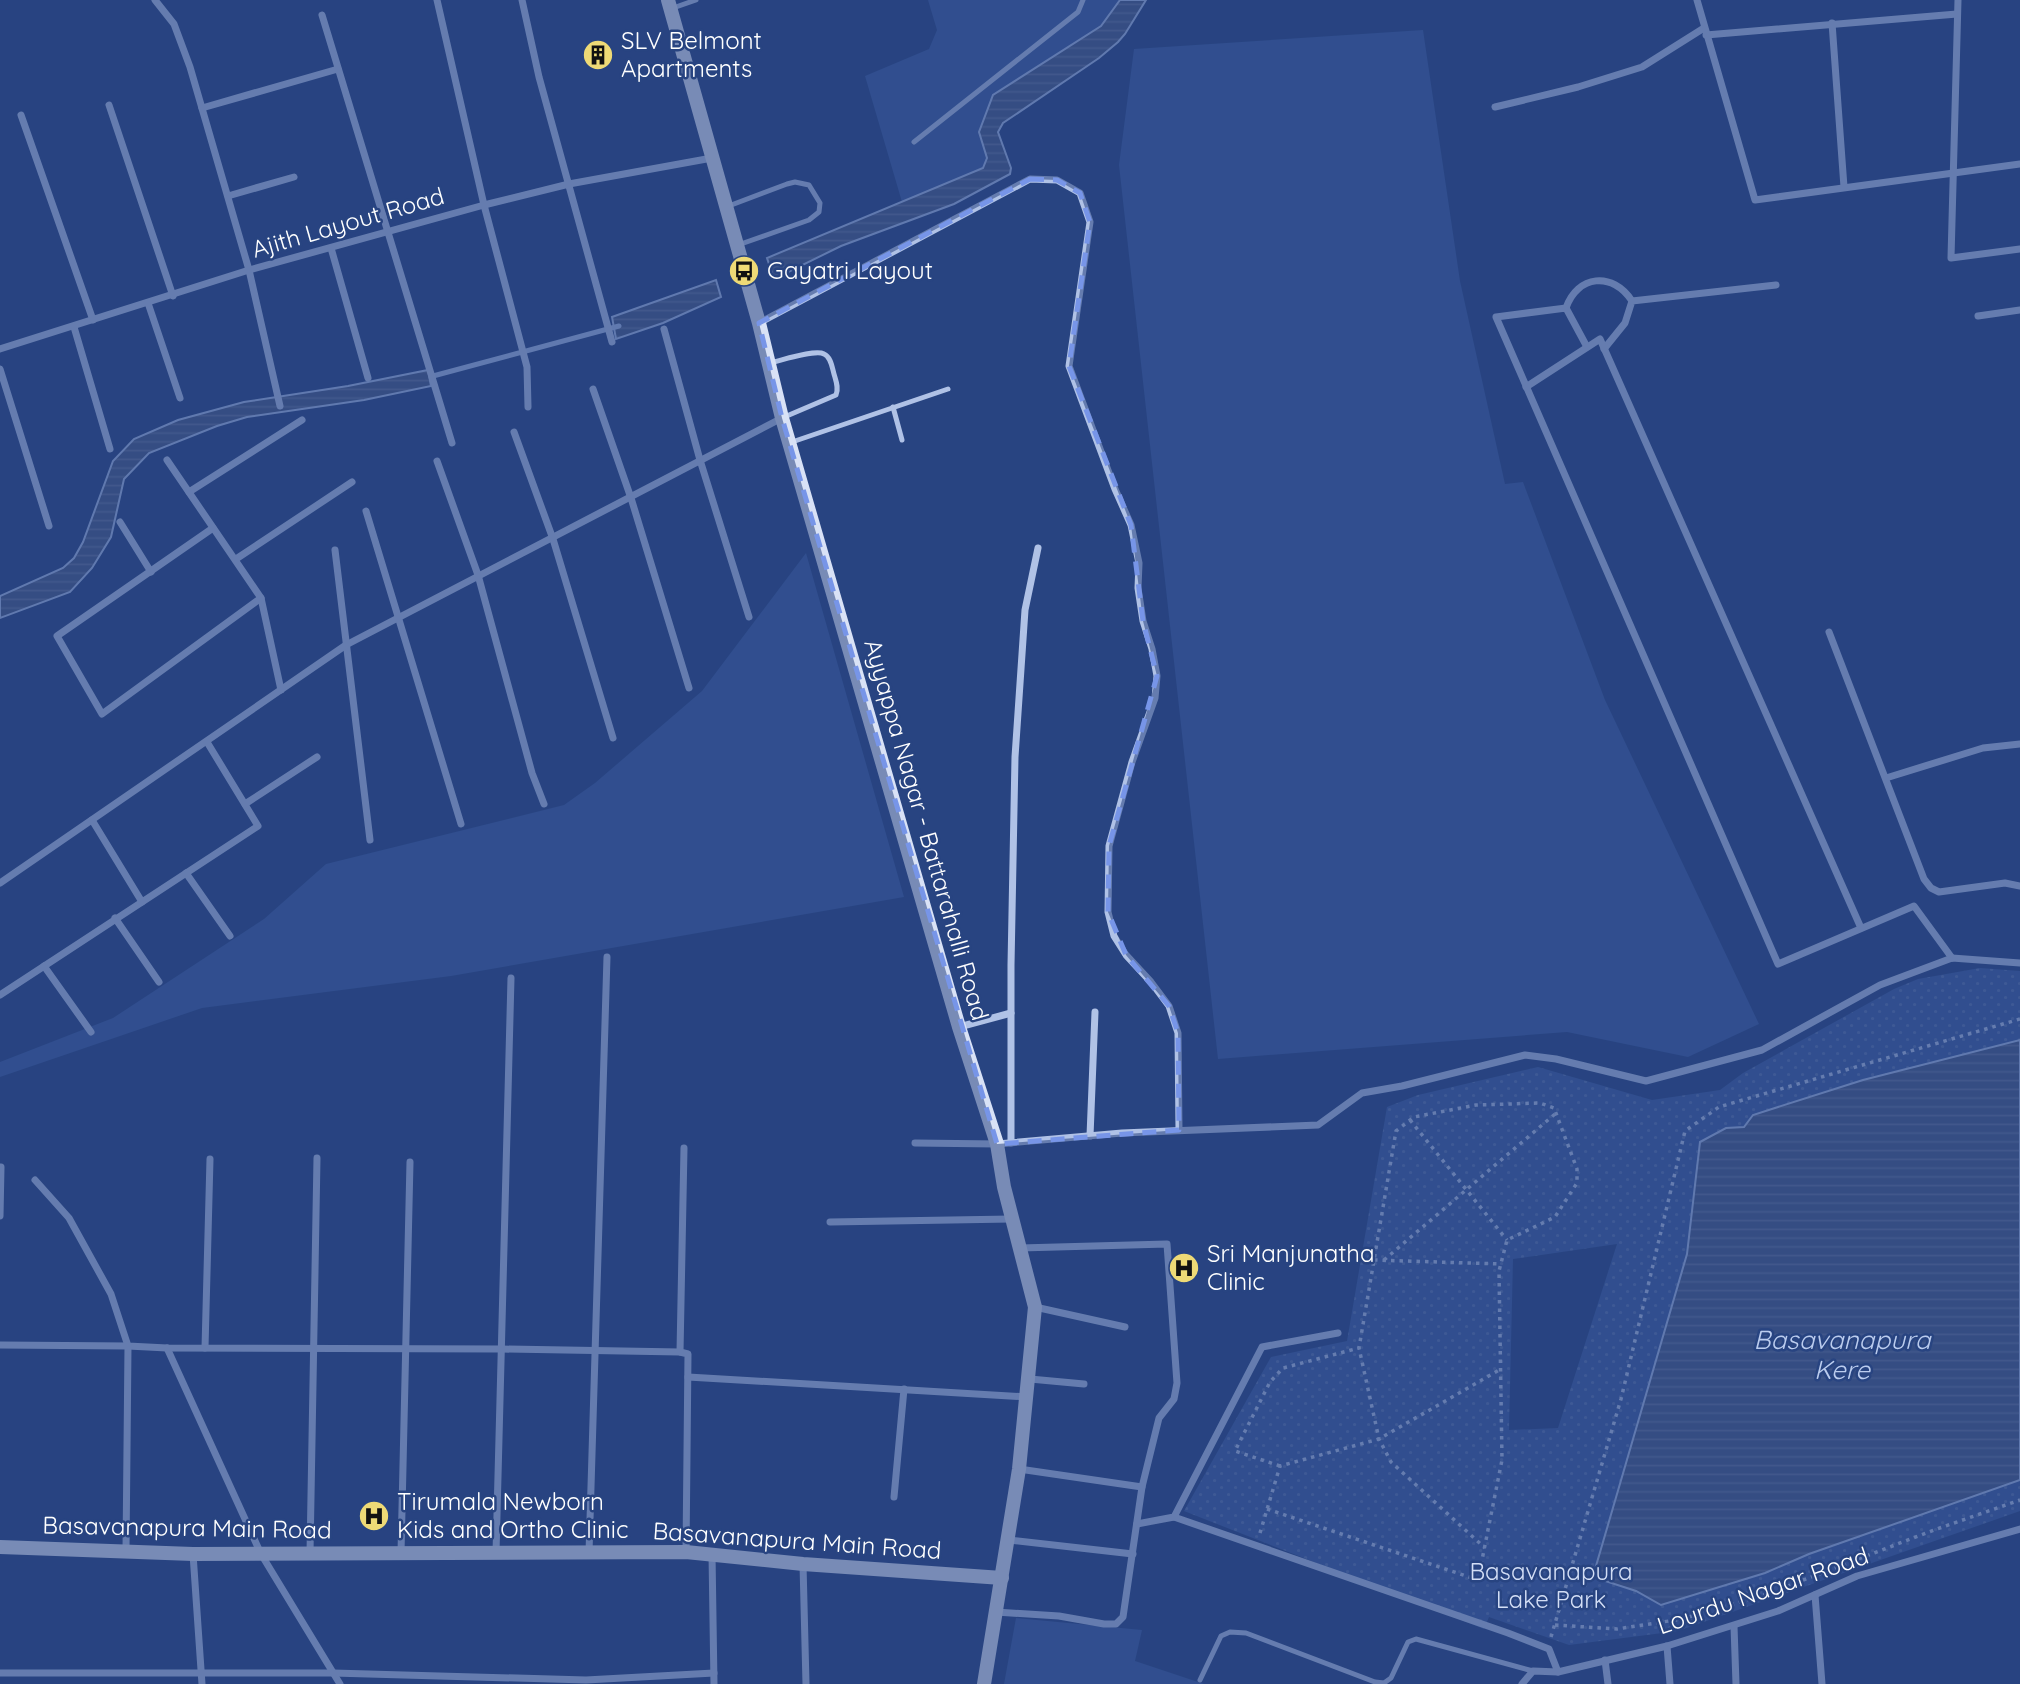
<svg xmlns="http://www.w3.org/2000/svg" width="2020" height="1684" font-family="Quicksand,sans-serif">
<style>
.grass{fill:#3c5c9f}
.park{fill:url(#park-dots);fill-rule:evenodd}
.water{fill:url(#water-rules);stroke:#a5bbe6;stroke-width:2}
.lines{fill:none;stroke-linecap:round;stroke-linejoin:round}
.stream{stroke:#a5bbe6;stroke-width:5}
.path{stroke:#b0c2e6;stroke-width:3.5;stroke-dasharray:3.5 5;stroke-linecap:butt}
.lane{stroke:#b0c2e6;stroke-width:5}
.street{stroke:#b0c2e6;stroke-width:7}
.secondary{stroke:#d9e2f6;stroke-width:14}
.marked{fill:none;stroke:#7795e8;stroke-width:5;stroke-dasharray:14 9;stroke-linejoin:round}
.labels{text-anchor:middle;stroke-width:5;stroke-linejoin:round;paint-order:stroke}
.poi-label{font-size:24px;fill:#fff;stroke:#284481;text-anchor:start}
.street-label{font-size:24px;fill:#fff;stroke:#284481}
.park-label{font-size:24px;fill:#d3def5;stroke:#284481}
.water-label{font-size:26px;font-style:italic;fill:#bce;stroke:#284481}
</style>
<defs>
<pattern id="park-dots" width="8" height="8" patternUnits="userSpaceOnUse" patternTransform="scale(1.75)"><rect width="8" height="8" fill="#3c5c9f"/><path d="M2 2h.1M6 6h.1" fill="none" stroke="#5974ad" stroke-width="1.8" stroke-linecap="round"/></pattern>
<pattern id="water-rules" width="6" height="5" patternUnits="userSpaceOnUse" patternTransform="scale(1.75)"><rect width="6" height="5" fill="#455986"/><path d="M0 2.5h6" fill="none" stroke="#617298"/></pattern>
</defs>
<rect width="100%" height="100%" fill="#284481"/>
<g class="grass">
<path d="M928,0H1120L1101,26L1070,48L979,132L987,158L983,168L902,202L865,76L929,49L937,30Z"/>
<path d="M1423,30L1460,281L1505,484L1523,482L1605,700L1759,1024L1688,1057L1567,1032L1218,1059L1119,165L1134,49Z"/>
<path d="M806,553L904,897L451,976L202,1008L0,1077V1062L113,1018L264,919L326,864L564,805L595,783L702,691Z"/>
<path d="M1016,1618L1142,1630L1135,1661L1204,1684H1004Z"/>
</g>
<path class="park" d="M1980,968L2020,971V1040L1753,1115L1745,1127L1726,1128L1700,1142L1687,1254L1596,1566L1602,1580L1636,1591L1661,1605L1765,1573L1809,1554L2020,1480V1511L1678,1631L1569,1645L1489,1617L1484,1629L1184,1511L1271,1357L1347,1341L1387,1107L1418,1095L1538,1067L1652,1100L1720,1090L1743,1073L1894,989L1918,979ZM1617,1244L1558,1428L1509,1430L1513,1259Z"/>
<g class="water">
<path d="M1120,0H1146L1125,34L1118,42L1099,58L1003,123L998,132L1011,168L1010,174L954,204L841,246L774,279L767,258L983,168L987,158L979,132L993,95L1101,26Z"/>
<path d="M716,280L721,297L663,323L616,339L612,317Z"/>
<path d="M428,370L431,386L364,400L247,417L217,426L149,453L124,479L111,537L92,568L70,592L0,618V596L63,568L74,558L83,542L113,461L134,439L178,420L244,402L348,386Z"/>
<path d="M2020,1040V1480L1809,1554L1765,1573L1661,1605L1636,1591L1602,1580L1596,1566L1687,1254L1700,1142L1726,1128L1744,1127L1753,1115L1863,1080Z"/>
</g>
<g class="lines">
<path class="stream" d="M433,376L619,326"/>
<g class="path">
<path d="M1410,1120L1507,1240"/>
<path d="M1374,1260L1501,1264"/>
<path d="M1384,1260L1555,1114"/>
<path d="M1280,1466L1235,1451L1270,1382L1283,1368L1359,1348"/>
<path d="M1267,1509L1478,1580L1502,1460L1499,1271L1507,1240L1555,1217L1577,1183V1169L1554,1108L1540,1103L1476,1105L1414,1117L1396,1131L1359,1348L1379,1439L1391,1462L1485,1548"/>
<path d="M1260,1533L1280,1466L1379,1439L1501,1369"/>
<path d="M1555,1625L1617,1629L1682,1619L1767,1594L1934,1530L2020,1500"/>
<path d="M1551,1637L1621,1399L1685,1131L1719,1107L2020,1019"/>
</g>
<g class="lane">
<path d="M673,8L696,0"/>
<path d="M914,142L1078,12L1083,0"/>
<path d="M726,207L787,184L795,182L809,185L820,203L819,212L809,220L738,245"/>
<path d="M769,363C780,361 815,349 824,354C831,357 832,367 834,374C836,381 839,388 836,395L782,418"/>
<path d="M893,407L902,440"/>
<path d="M792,442L948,389"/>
<path d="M1200,1680L1221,1636L1230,1632L1246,1633L1375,1682L1384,1683L1391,1678L1408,1642L1416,1639L1533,1671"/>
</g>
<g class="street">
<path d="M155,0L174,24L190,67L249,270L280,406"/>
<path d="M437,0L484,205L527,367L528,407"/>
<path d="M522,0L539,77L612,342"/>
<path d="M1697,0L1755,200L2020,164"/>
<path d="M1958,0L1951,258L2020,249"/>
<path d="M322,15L452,443"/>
<path d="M1832,23L1844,187"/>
<path d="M1706,35L1957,14"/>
<path d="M109,105L173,296"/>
<path d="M1495,107L1578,87L1642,67L1704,28"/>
<path d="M202,108L338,69"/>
<path d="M21,115L93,320"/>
<path d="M228,196L294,177"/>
<path d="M331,248L368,378"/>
<path d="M148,303L180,398"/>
<path d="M1566,308C1577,275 1613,271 1632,301"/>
<path d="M1978,316L2020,310"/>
<path d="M759,323L1030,179L1057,180L1080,193L1090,222L1069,366L1115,489L1131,525L1139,563L1138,588L1143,621L1152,649L1157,676L1155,698L1132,762L1109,846L1108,912L1114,936L1126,955L1151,982L1169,1006L1178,1033L1179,1130"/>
<path d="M74,327L110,449"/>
<path d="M664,329L700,460L749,617"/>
<path d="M1587,347L1566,308L1496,317L1778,964L1914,906L1952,958"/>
<path d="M0,349L249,270L484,205L569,184L712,158"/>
<path d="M1604,349L1625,323L1632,301L1776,285"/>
<path d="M0,369L49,526"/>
<path d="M1526,387L1600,339L1861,928"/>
<path d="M593,389L631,498L689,688"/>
<path d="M514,432L553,539L613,738"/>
<path d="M167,460L261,598L281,690"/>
<path d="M437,461L478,575L532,773L544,804"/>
<path d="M189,492L302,420"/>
<path d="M366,511L461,824"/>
<path d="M120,522L151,572"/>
<path d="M213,528L57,636L102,714L261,598"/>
<path d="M335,550L370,840"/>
<path d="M236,559L352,482"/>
<path d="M1829,632L1924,879L1931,888L1939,892L2005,883L2020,886"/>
<path d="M1886,778L1983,748L2020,744"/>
<path d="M245,804L317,757"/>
<path d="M92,820L142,902"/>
<path d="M186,873L230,936"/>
<path d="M0,883L346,645L782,418"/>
<path d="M115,918L159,982"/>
<path d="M44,966L91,1032"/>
<path d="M0,995L258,826L207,742"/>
<path d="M959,1027L1011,1013"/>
<path d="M1090,1136L1095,1012"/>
<path d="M915,1143L997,1144L1122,1133L1318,1125L1362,1093L1402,1086L1525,1055L1556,1059L1646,1081L1762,1050L1880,985L1952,958L2020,963"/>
<path d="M1011,1143V965L1015,757L1025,610L1038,548"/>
<path d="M684,1148L680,1352L688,1354L686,1552"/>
<path d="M35,1180L69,1218L111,1294L128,1346L167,1348L502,1349L680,1352"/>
<path d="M0,1216L1,1167"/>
<path d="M830,1222L1011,1219"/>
<path d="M1035,1307L1125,1327"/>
<path d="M0,1345L128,1346L126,1550"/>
<path d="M167,1348L261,1554L340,1684"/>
<path d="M205,1348L210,1159"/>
<path d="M688,1377L1027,1397"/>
<path d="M1030,1379L1084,1384"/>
<path d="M1019,1469L1142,1487"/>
<path d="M894,1497L904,1389"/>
<path d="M1174,1517L1508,1633L1549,1649L1558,1672"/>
<path d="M1137,1524L1174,1517L1262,1347L1338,1333"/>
<path d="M1009,1540L1133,1554"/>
<path d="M310,1553L317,1158"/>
<path d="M401,1553L410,1162"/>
<path d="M496,1553L511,978"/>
<path d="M589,1553L607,957"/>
<path d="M193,1554L202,1684"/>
<path d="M712,1554L714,1684"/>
<path d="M803,1564L806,1684"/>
<path d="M1815,1595L1822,1684"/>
<path d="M996,1612L1059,1616L1104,1624H1116L1123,1617L1142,1487L1159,1418L1174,1399L1177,1383L1167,1244L1020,1248"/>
<path d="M1734,1626L1736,1684"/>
<path d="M1667,1646L1670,1684"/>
<path d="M1605,1660L1608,1684"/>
<path d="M0,1673H333L586,1680L714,1673"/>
<path d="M1522,1684L1533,1671L1558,1672L1667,1646L1778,1611L1857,1576L2020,1529"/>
</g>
<g class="secondary">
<path d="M668,0L759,323L782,418L959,1027L997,1144L1004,1187L1035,1307L1019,1469L984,1684"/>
<path d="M0,1547L193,1554L686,1552L803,1564L1002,1578"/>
</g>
</g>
<path d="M0 0H2020V1684H0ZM1030,179L1057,180L1080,193L1090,222L1069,366L1131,525L1143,621L1157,676L1109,846L1108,912L1126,955L1169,1006L1178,1033L1179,1130L997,1144L782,418L759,323Z" fill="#284481" fill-opacity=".55" fill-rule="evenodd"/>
<path class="marked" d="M1030,179L1057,180L1080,193L1090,222L1069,366L1131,525L1143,621L1157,676L1109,846L1108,912L1126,955L1169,1006L1178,1033L1179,1130L997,1144L782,418L759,323Z"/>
<defs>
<g id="building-disc" transform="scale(1.575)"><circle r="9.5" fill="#eeda76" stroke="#284481"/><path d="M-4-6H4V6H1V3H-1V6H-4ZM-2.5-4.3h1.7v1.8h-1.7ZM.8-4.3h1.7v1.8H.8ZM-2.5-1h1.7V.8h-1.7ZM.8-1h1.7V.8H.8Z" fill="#111"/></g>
<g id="bus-disc" transform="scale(1.575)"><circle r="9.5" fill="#eeda76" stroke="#284481"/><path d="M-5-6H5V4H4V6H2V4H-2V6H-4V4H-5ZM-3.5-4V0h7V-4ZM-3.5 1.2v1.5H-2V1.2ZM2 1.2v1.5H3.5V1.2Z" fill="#111"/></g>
<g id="hospital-disc" transform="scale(1.575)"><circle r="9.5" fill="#eeda76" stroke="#284481"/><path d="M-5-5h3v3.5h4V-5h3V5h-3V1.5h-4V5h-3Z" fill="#111"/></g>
</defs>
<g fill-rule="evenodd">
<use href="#building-disc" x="598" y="55"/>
<use href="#bus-disc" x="744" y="271"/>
<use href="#hospital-disc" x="1184" y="1268"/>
<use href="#hospital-disc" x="374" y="1516"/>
</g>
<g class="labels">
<g class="poi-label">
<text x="621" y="49">SLV Belmont<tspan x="621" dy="28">Apartments</tspan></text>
<text x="767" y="279">Gayatri Layout</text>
<text x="1207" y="1262">Sri Manjunatha<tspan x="1207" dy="28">Clinic</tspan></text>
<text x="397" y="1510">Tirumala Newborn<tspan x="397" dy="28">Kids and Ortho Clinic</tspan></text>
</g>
<g class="street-label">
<text transform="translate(348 223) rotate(-16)" y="8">Ajith Layout Road</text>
<text transform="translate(926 830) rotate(74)" y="8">Ayyappa Nagar - Battarahalli Road</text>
<text transform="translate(187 1528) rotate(1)" y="8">Basavanapura Main Road</text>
<text transform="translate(797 1541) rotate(4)" y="8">Basavanapura Main Road</text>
<text transform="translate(1763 1591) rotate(-19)" y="8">Lourdu Nagar Road</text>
</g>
<g class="park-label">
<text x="1551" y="1580">Basavanapura<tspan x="1551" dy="28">Lake Park</tspan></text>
</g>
<g class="water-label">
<text x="1842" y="1349">Basavanapura<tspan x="1842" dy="30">Kere</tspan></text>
</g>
</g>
</svg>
